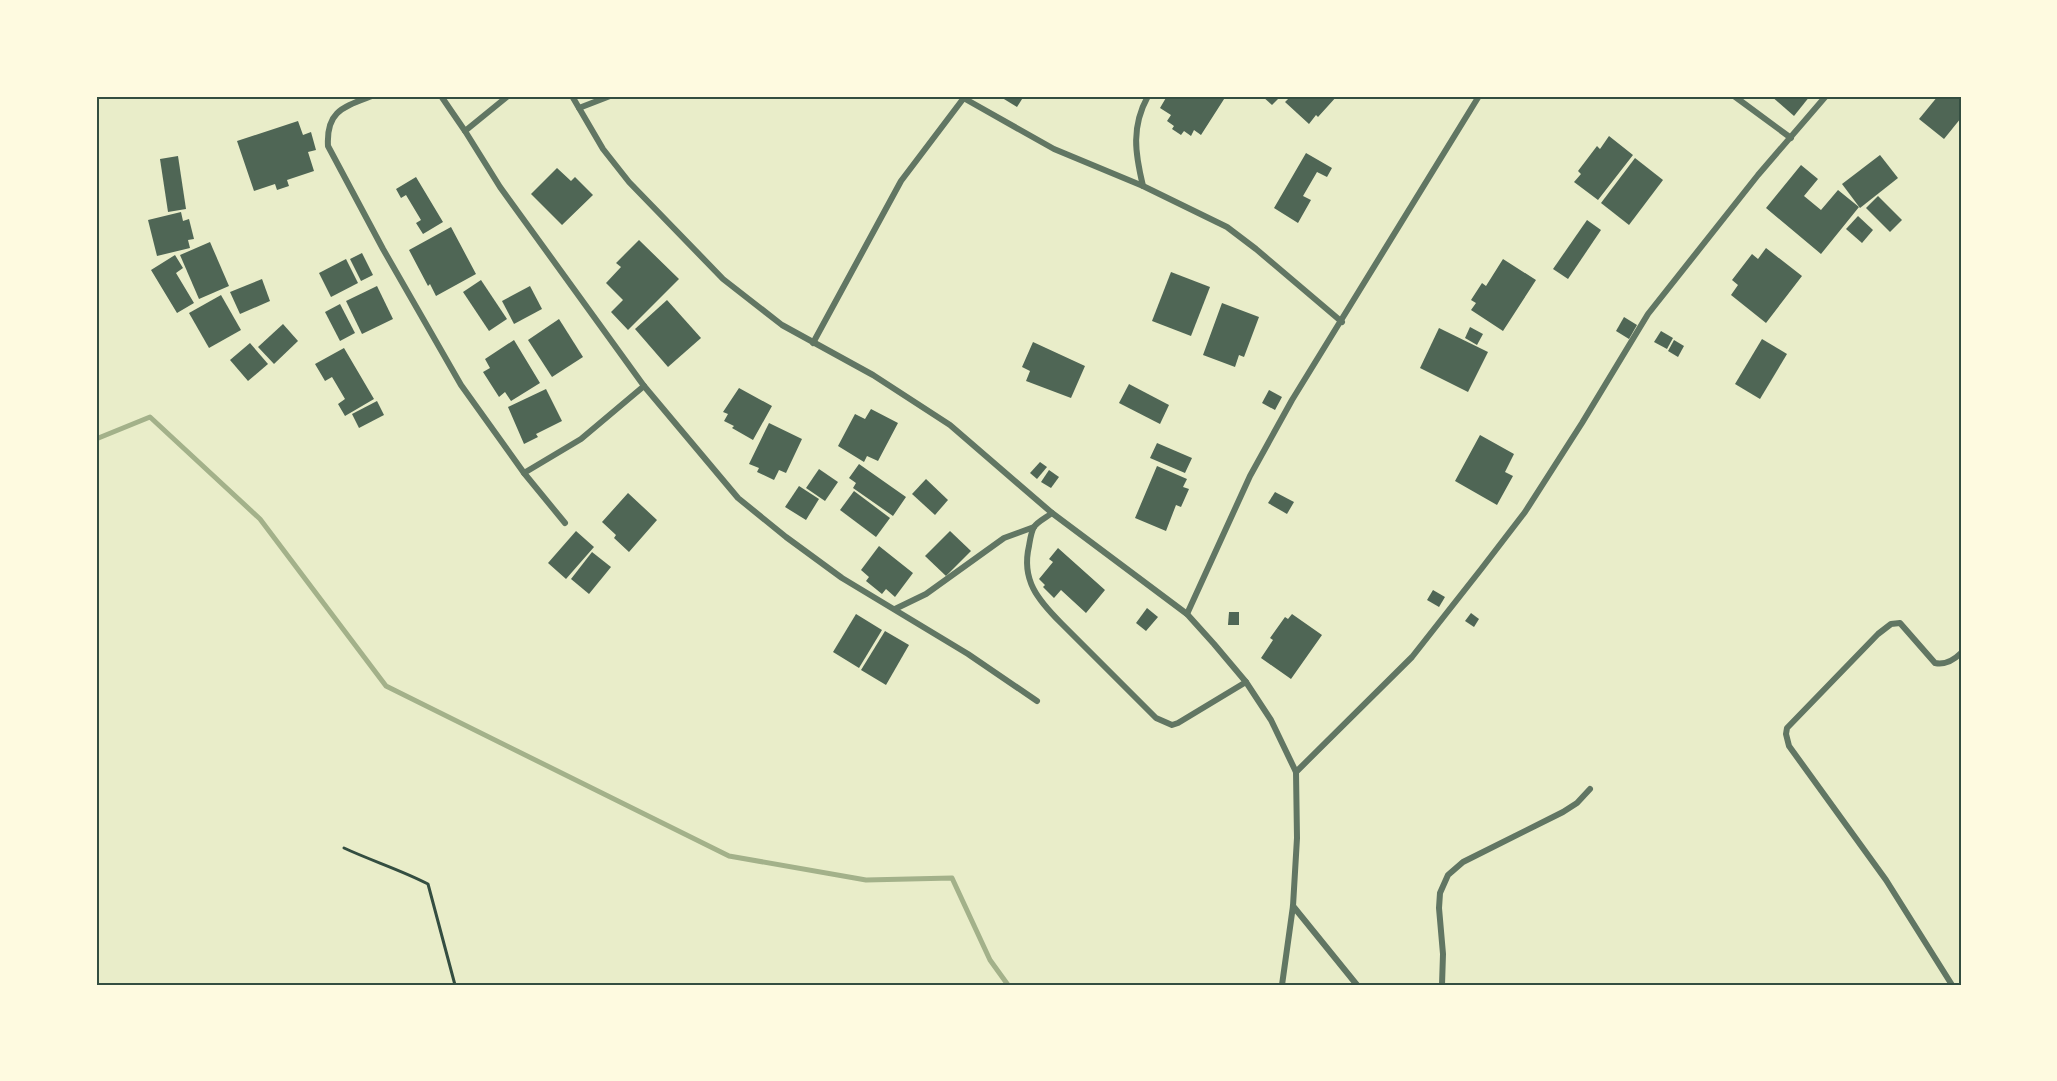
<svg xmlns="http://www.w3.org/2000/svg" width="2057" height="1081" font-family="'PT Sans',sans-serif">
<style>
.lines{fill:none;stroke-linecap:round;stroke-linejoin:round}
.stream{stroke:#a3b18a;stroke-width:5}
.building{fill:#4f6655}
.path{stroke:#344e41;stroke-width:3}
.minor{stroke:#617663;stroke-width:6}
.neatline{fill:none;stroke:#344e41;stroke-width:2}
</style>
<rect width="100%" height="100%" fill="#e9edc9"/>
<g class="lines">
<path class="stream" d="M96,439L150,417L260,519L386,686L729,856L866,880L952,878L990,960L1008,985"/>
</g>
<g class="building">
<path d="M999,96H1024L1017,107Z"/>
<path d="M1167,96H1226L1201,135L1194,130L1191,136L1184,131L1181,135L1172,129L1174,126L1167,121L1171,115L1160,108Z"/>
<path d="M1262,96H1281L1272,105Z"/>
<path d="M1291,96H1337L1318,117L1316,115L1309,124L1285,102Z"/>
<path d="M1771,96H1810L1794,116Z"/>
<path d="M1938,96H1961V118L1944,139L1919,119Z"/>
<path d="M298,121L303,135L311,132L316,150L308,152L314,171L287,180L289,186L277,190L275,184L254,191L237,141Z"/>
<path d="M1609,136L1633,155L1598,200L1574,182L1581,174L1578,171L1597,146L1600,149Z"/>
<path d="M1306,153L1332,168L1327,177L1317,172L1303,196L1311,200L1298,223L1274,208Z"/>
<path d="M1880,155L1898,178L1860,208L1842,184Z"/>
<path d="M178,156L186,209L168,212L160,159Z"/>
<path d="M1635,158L1663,180L1629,225L1601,203Z"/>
<path d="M1801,165L1818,179L1804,196L1821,210L1838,190L1859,207L1821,254L1766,208Z"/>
<path d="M557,168L571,181L575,177L593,195L562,225L531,194Z"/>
<path d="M416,177L443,222L423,234L416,223L421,220L406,195L401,198L396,189Z"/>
<path d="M1878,196L1902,220L1890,232L1866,208Z"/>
<path d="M181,212L183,221L189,219L194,239L188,240L190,248L157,256L148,220Z"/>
<path d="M1858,216L1873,230L1862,243L1846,229Z"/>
<path d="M1587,220L1601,230L1568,279L1553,269Z"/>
<path d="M451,227L476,274L436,296L430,284L428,286L409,250Z"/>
<path d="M639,240L679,279L628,330L611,312L623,300L606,283L621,267L616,263Z"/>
<path d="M210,242L229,286L199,299L180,255Z"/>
<path d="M1766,248L1802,276L1766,323L1731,295L1738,285L1732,280L1752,254L1758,259Z"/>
<path d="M362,253L373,275L361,281L350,259Z"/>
<path d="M175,255L183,268L176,273L194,303L177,313L151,270Z"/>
<path d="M346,259L358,283L331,297L319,273Z"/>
<path d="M1503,259L1536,280L1503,331L1471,310L1476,303L1471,300L1482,283L1486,286Z"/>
<path d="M1171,272L1210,287L1191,336L1152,321Z"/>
<path d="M262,279L270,301L240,314L230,292Z"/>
<path d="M481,280L507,319L489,331L463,292Z"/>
<path d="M377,286L393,319L362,334L346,301Z"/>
<path d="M530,286L542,309L514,324L502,301Z"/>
<path d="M221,295L241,330L209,348L189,313Z"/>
<path d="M667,300L701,338L668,367L635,329Z"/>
<path d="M1222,303L1259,317L1244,357L1239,355L1235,367L1203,355Z"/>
<path d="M340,304L355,333L340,341L325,312Z"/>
<path d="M1624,317L1637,325L1629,339L1616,331Z"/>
<path d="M559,319L583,357L552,377L528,340Z"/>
<path d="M283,324L298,341L274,364L258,347Z"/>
<path d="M1470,327L1483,334L1477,345L1465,338Z"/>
<path d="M1439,328L1488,352L1468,392L1420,368Z"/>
<path d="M1661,331L1673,338L1667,349L1654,342Z"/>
<path d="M1762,339L1787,354L1760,399L1735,384Z"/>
<path d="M514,340L540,383L511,401L505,392L499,397L483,372L490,368L485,359Z"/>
<path d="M1674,340L1684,346L1678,357L1668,351Z"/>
<path d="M1033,342L1085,366L1071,398L1026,381L1030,371L1022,367Z"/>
<path d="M250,343L268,364L248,381L230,360Z"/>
<path d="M344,348L374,399L345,416L338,404L345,399L332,377L325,381L315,364Z"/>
<path d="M1129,384L1169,405L1160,424L1119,403Z"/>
<path d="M739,388L772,406L753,440L732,428L734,426L724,421L728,414L723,412Z"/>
<path d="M546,389L562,421L536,434L538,437L524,444L508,407Z"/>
<path d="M1269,390L1282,397L1275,410L1262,403Z"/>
<path d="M377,401L384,415L359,428L352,414Z"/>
<path d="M871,409L898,423L878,461L867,456L864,462L838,446L855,414L865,419Z"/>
<path d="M769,423L802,439L786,473L779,470L774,480L757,472L759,468L749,464Z"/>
<path d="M1480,435L1514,454L1505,472L1513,476L1497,505L1455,481Z"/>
<path d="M1157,443L1192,458L1185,473L1150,458Z"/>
<path d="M1040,462L1047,467L1037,479L1030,473Z"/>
<path d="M859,464L906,497L893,516L853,488L856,483L849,478Z"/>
<path d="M1157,466L1187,479L1183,487L1189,489L1181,507L1176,505L1166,531L1135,518Z"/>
<path d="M819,469L838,482L825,501L806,488Z"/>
<path d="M1049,470L1059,477L1051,488L1041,482Z"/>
<path d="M926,479L948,500L935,515L912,494Z"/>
<path d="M799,486L819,499L806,520L785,507Z"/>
<path d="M854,491L890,518L876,537L840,510Z"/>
<path d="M1275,492L1294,502L1287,514L1268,503Z"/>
<path d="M628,493L657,520L629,552L614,538L616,535L602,522Z"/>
<path d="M576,531L594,547L566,579L548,563Z"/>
<path d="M950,531L971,551L946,576L925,556Z"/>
<path d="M879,546L913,573L895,597L886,589L882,594L866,581L869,577L861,570Z"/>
<path d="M1058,548L1105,590L1086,613L1061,590L1054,598L1043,587L1045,585L1039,579L1053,562L1049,559Z"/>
<path d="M592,552L611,567L589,594L571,579Z"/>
<path d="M1433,590L1445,597L1439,607L1427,600Z"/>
<path d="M1147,608L1158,617L1146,631L1136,623Z"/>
<path d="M1229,612H1239V625H1228Z"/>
<path d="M1471,613L1479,619L1474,627L1465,621Z"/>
<path d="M856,614L882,630L859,668L833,652Z"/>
<path d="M1292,614L1322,635L1291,679L1261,658L1273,640L1270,638L1285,617L1288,619Z"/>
<path d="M885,631L909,645L886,685L861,670Z"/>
</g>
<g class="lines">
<path class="path" d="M344,848C372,861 401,870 428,884L455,985"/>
<g class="minor">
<path d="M372,96C343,107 326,111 328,146L383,249L461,385L524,473L565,523"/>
<path d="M441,96L465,131L508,96"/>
<path d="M572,96L603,149L629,182L723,279L782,325L873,375L950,425L1052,513L1187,614L1214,644L1246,682L1271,720L1296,772L1297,838L1293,906L1282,985"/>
<path d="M960,96L1054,149L1143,186L1227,227L1256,249L1342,322"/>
<path d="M1734,96L1791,138"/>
<path d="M579,108L610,96"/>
<path d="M465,131L500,187L644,386L738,498L786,537L842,578L968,654L1037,701"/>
<path d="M1143,186C1135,153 1131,127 1148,96"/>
<path d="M813,343L901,181L963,99"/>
<path d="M524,473L581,439L644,386"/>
<path d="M1052,513C1047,517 1037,522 1034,527C1031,532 1030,540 1029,546C1021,580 1038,600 1061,623L1156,718L1172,725L1178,723L1246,682"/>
<path d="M895,609L926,594L1004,538L1034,527"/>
<path d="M1187,614L1250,476L1292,400L1479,96"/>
<path d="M1296,772L1412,657L1482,568L1525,512L1582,423L1648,314L1758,175L1826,96"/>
<path d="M1293,906L1357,985"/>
<path d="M1442,985L1443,954L1439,908L1440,893L1448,875L1463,862L1563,812L1577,803L1590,789"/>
<path d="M1952,985L1886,880L1789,746L1786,734L1787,728L1878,634L1891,624L1900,623L1935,663C1945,665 1954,660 1961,653"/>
</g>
</g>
<rect width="2057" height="1081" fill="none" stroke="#fefae0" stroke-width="195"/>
<rect x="98" y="98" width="1862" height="886" class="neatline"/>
</svg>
